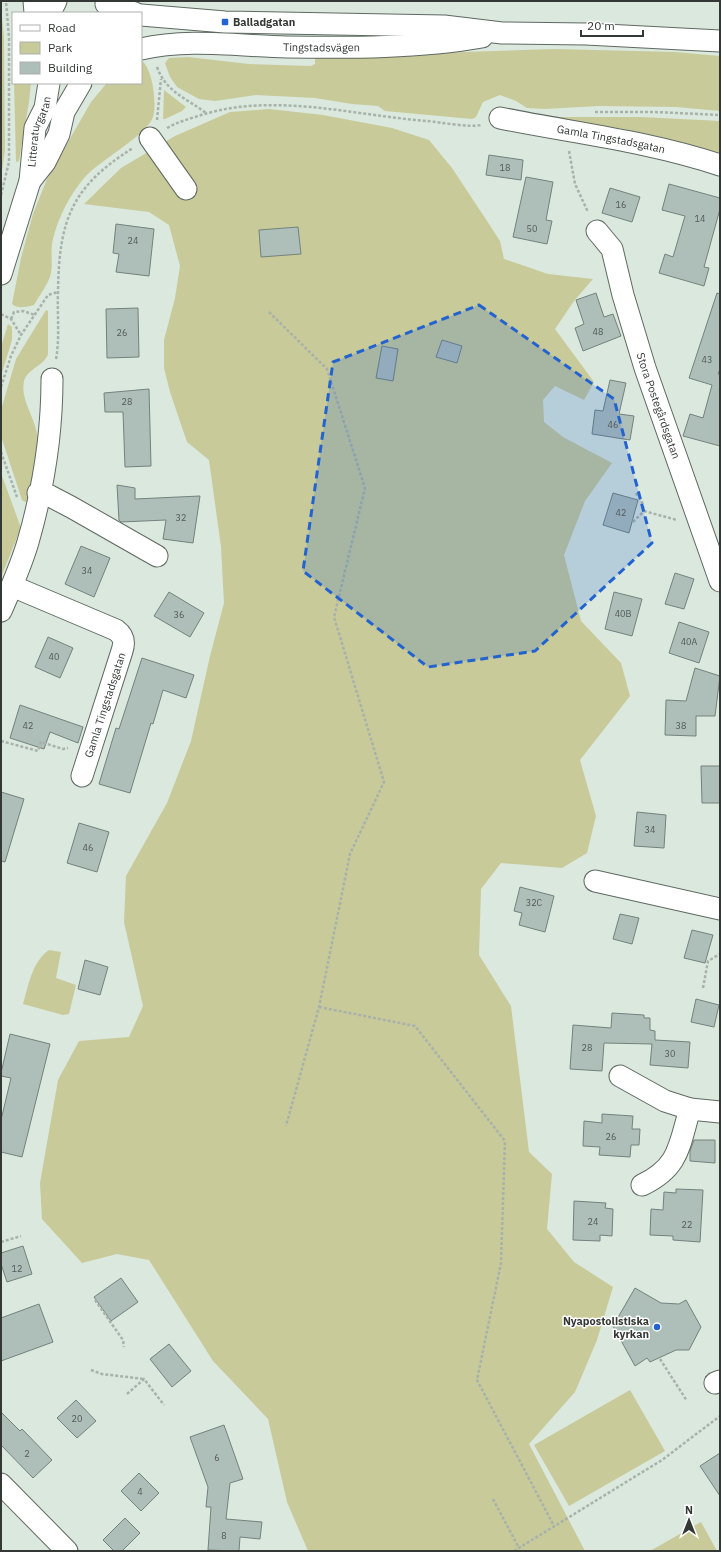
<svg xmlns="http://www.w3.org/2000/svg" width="721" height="1552" font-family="'IBM Plex Sans',sans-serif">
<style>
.green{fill:#c8ca99}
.building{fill:#aebeb9;stroke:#73827d}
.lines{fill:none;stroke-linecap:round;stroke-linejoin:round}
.minor-casing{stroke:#5e6961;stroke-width:23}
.path{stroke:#a8b2aa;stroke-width:2.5;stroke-dasharray:3 2;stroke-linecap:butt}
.minor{stroke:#fff;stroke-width:21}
.marked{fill:#2363cf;fill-opacity:0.2;stroke:#2363cf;stroke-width:3;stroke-dasharray:8 5;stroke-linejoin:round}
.poi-dot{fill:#2363cf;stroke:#fff;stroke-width:1.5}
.labels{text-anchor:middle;stroke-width:3;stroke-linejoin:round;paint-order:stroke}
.number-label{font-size:9px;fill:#525a55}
.poi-label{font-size:11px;font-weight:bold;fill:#333834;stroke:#fff;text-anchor:start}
.street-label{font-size:11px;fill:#333834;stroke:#fff}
</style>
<rect width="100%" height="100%" fill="#dbe8de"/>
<g class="green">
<path d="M1,8L4,37L5,150L1,178Z"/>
<path d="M555,49L675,52L720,56V111L676,107L599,106L545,109L527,108L516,101L500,95L483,102L476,117L472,119L385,111L378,106L352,104L315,98L256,95L215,101L199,99L177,87L170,77L165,63L169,58L188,57L249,64L311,66L315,64V57Z"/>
<path d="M141,60C153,68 157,105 153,117C147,135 99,161 85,177C70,194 58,218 53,239C50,250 53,262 51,273C49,283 39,296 34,305C27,307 17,309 12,304L21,258L33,214L47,179L91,102L107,83H141Z"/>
<path d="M14,83H31L29,102L19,161L17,162L16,161Z"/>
<path d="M164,90L186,107L182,111L165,119H163Z"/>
<path d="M269,109L323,115L392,128L429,140L452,168L489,224L500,241L504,259L548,274L593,279L574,301L555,329L594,382L584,400L555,386L543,400L544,422L563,437L612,463L585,501L564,555L581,621L621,663L630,696L580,760L596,816L587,853L562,868L501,863L481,889L479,955L511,1006L529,1152L552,1174L547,1229L574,1262L613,1287L597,1340L575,1392L529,1444L585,1551H308L287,1502L268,1419L213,1361L149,1260L117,1254L82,1263L42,1219L40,1183L58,1080L79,1041L129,1037L143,1006L124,922L126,876L167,803L191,741L210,656L224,603L221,547L209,460L187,442L170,392L164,368V340L175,298L180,266L169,225L149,212L84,204L121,168L175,136L230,112Z"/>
<path d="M562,117H641L720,121V153C667,137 614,125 559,120V118Z"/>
<path d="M46,310L48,311V354C44,366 28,368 24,381C20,399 35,418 37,434C39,447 33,488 28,501L25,502L22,500L1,436V410L16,359Z"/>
<path d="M8,324L12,327V340L1,376V347Z"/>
<path d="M1,473L21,528L1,577Z"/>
<path d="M49,950L61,952L56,978L76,985L69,1014L63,1015L23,1004C29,984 32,962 49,950Z"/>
<path d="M630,1390L665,1451L569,1506L534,1445Z"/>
<path d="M701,1522L717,1551H650Z"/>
</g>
<g class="building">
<path d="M489,155L523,160L521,180L486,175Z"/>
<path d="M526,177L553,182L546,220L552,221L547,244L513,237Z"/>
<path d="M669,184L720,198V209L704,267L709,268L704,286L659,273L665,254L673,257L685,216L662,210Z"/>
<path d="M610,188L640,197L632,222L602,213Z"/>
<path d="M116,224L154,229L149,276L116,272L119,254L113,253Z"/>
<path d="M298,227L301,254L261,257L259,230Z"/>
<path d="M596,293L604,317L613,314L621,336L583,351L575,328L584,324L576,300Z"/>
<path d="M717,293L720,294V369L718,374H720V446L683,436L690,414L703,418L712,385L689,378Z"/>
<path d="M138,308L139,357L107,358L106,309Z"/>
<path d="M442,340L462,346L457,363L436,357Z"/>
<path d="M382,346L398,349L393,381L376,378Z"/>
<path d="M610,380L626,383L619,414L634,416L630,440L592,434L595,410L603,411Z"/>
<path d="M149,389L151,466L125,467L123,412H105L104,393Z"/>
<path d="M117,485L135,488V499L200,496L193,543L163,539L166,520L121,522L119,520Z"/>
<path d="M613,493L638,500L629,533L603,525Z"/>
<path d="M81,546L110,558L94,597L65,584Z"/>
<path d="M675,573L694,579L684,609L665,604Z"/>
<path d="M169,592L204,613L190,637L154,616Z"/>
<path d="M614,592L642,599L632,636L605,629Z"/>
<path d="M679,622L709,632L699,663L669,653Z"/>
<path d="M48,637L73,648L60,678L35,667Z"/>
<path d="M142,658L194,675L186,698L163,690L153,724L151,723L130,793L99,784L116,728L119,729Z"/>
<path d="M695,668L720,676L715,716H696V736L665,735L666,700L686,701Z"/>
<path d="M20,705L83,727L78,743L50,732L44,749L10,738Z"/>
<path d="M701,766H720V803H702Z"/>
<path d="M1,792L24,799L5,862L1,861Z"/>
<path d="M637,812L666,815L664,848L634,846Z"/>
<path d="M79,823L109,832L97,872L67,863Z"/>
<path d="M520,887L554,896L545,932L519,925L522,913L514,911Z"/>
<path d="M620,914L639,918L632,944L613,939Z"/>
<path d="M692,930L713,935L705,963L684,958Z"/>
<path d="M85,960L108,967L100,995L78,989Z"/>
<path d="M696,999L719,1005L714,1027L691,1022Z"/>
<path d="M612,1013L644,1015V1018H650V1030L655,1031V1040L690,1042L688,1068L650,1065L652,1044L604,1043L602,1071L570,1069L573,1025L611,1028Z"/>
<path d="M10,1034L50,1044L22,1157L1,1152V1120L11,1078L1,1076V1073Z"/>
<path d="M602,1114L633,1116L632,1129H640L639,1145H631L630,1157L599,1155L600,1147L583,1146L584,1121L602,1123Z"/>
<path d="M694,1140H715V1163L690,1161V1151Z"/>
<path d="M676,1189L703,1190L700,1242L673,1240V1236L650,1235L651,1209L663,1210L664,1192L676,1193Z"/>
<path d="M574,1201L606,1203L605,1208L613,1209L612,1236L600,1235V1241L573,1240Z"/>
<path d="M23,1246L32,1274L7,1282L1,1264V1253Z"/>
<path d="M121,1278L138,1302L111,1321L94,1297Z"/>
<path d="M635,1288L661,1303L679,1304L686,1300L701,1327L689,1350H676L650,1362L647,1358L635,1366L613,1326Z"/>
<path d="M39,1304L53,1342L1,1361V1318Z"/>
<path d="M169,1344L191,1371L172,1387L150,1359Z"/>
<path d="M76,1400L96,1421L77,1438L57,1418Z"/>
<path d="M1,1412L20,1431L22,1429L52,1460L33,1478L1,1445Z"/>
<path d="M224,1425L243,1479L230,1483L226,1519L262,1522L260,1539L240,1537L239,1551L208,1550L211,1507H206L208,1487L190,1437Z"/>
<path d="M720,1453V1496L700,1466Z"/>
<path d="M139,1473L159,1493L141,1511L121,1491Z"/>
<path d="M125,1518L140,1533L122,1551H114L103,1540Z"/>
</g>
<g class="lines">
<g class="minor-casing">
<g id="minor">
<path d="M34,1L35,13"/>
<path d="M106,4L135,13"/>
<path d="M50,13L56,1"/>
<path d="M141,15L225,22L444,26L502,33L586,34L720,41"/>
<path id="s1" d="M141,49C188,38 239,46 287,47C350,48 420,48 482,37"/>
<path id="s2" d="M500,118C574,133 648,141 720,165"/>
<path d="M150,138L186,189"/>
<path d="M30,181L45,162L59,134L64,112L81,83"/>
<path id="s3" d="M597,231L612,249L623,295L645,368L720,581"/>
<path id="s4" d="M1,274L30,181L35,128L45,108L49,83"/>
<path d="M38,493L50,496L71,507L157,556"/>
<path d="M12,586L116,630C124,636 125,642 122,651L82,776"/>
<path d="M1,611C11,588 21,566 28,542C43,490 52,432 52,379"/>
<path d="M595,881L720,909"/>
<path d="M620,1076L665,1101L690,1109"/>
<path d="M642,1185C680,1167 679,1145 690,1109L720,1112"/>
<path d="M715,1383L720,1381"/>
<path d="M1,1484L67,1551"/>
</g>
</g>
<g class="path">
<path d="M157,67C166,92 186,98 206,113"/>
<path d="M595,112H655L720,115"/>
<path d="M157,120L161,79"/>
<path d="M167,128C176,123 185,120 195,117C270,91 350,115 427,121C439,122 470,128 481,125"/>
<path d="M569,151L575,184L588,212"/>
<path d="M1,195L9,162V38L6,1"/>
<path d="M269,312L327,369L365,488L334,617L384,782L350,854L319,1007L286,1126"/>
<path d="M1,314L11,319L21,335"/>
<path d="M11,319L14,312L23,311L35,315"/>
<path d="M56,359C60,337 57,315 58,292C59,220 71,187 133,148"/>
<path d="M1,387L11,356L21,335L48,295L58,292"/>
<path d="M1,452L17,497"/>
<path d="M636,493L642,502L644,511L677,520"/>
<path d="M633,522L644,511"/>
<path d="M1,741L38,751L41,742L63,749L68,748"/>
<path d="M703,988L708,961L720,954"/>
<path d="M319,1007L415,1026L505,1141L501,1263L477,1380L554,1526"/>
<path d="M1,1242L21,1236"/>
<path d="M95,1300L123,1340L124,1347"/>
<path d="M660,1359L687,1401"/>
<path d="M91,1370L102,1374L144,1379"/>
<path d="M127,1394L144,1379L164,1405"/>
<path d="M493,1499L519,1548"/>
<path d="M514,1551L662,1460L720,1416"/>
</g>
<use href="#minor" class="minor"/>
</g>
<path class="marked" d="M479,305L614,399L652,543L535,651L428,667L303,571L333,362Z"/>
<g class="poi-dot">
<rect x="221" y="18" width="8" height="8" rx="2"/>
<circle cx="657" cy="1327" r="4"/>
</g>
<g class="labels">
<g class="number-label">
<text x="505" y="171">18</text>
<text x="621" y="208">16</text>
<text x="700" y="222">14</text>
<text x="532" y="232">50</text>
<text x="133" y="244">24</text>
<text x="598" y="335">48</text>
<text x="122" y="336">26</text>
<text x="707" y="363">43</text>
<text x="127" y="405">28</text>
<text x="613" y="428">46</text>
<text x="621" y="516">42</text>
<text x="181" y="521">32</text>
<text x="87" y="574">34</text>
<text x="623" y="617">40B</text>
<text x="179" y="618">36</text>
<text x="689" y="645">40A</text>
<text x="54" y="660">40</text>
<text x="28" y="729">42</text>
<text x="681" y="729">38</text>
<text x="650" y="833">34</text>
<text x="88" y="851">46</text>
<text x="534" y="906">32C</text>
<text x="587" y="1051">28</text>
<text x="670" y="1057">30</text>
<text x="611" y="1140">26</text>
<text x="593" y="1225">24</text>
<text x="687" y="1228">22</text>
<text x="17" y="1272">12</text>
<text x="77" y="1422">20</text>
<text x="27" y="1457">2</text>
<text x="217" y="1461">6</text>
<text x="140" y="1495">4</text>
<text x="224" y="1539">8</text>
</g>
<g class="poi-label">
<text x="233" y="26">Balladgatan</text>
<text x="649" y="1325" text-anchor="end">Nyapostolistiska<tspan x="649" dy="13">kyrkan</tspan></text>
</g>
<g class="street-label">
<text dy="4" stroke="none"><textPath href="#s1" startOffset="181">Tingstadsvägen</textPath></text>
<text dy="4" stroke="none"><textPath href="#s4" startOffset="148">Litteraturgatan</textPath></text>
<text dy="4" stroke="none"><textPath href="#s2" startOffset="113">Gamla Tingstadsgatan</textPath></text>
<text dy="4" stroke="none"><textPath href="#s3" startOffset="187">Stora Postegårdsgatan</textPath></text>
<text transform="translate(105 705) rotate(-72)" y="4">Gamla Tingstadsgatan</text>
</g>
</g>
<rect width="721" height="1552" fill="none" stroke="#333834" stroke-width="4"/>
<rect x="12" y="12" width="130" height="72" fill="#ffffff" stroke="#adafae"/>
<rect x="20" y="25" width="20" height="6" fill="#ffffff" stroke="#adafae"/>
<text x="48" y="32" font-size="12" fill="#333834">Road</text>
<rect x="20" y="42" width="20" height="12" fill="#c8ca99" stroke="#adafae"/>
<text x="48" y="52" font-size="12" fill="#333834">Park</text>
<rect x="20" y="62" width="20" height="12" fill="#aebeb9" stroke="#adafae"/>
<text x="48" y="72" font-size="12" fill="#333834">Building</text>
<g transform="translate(689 1520)" stroke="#ffffff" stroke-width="3" paint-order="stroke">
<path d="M0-3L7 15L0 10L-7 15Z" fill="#333834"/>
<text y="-6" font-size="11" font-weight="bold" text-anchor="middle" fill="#333834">N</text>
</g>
<path d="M581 30v6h62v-6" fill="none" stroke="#333834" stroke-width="2"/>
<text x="587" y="30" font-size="12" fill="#333834" stroke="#ffffff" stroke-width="3" paint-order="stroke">20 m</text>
</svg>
